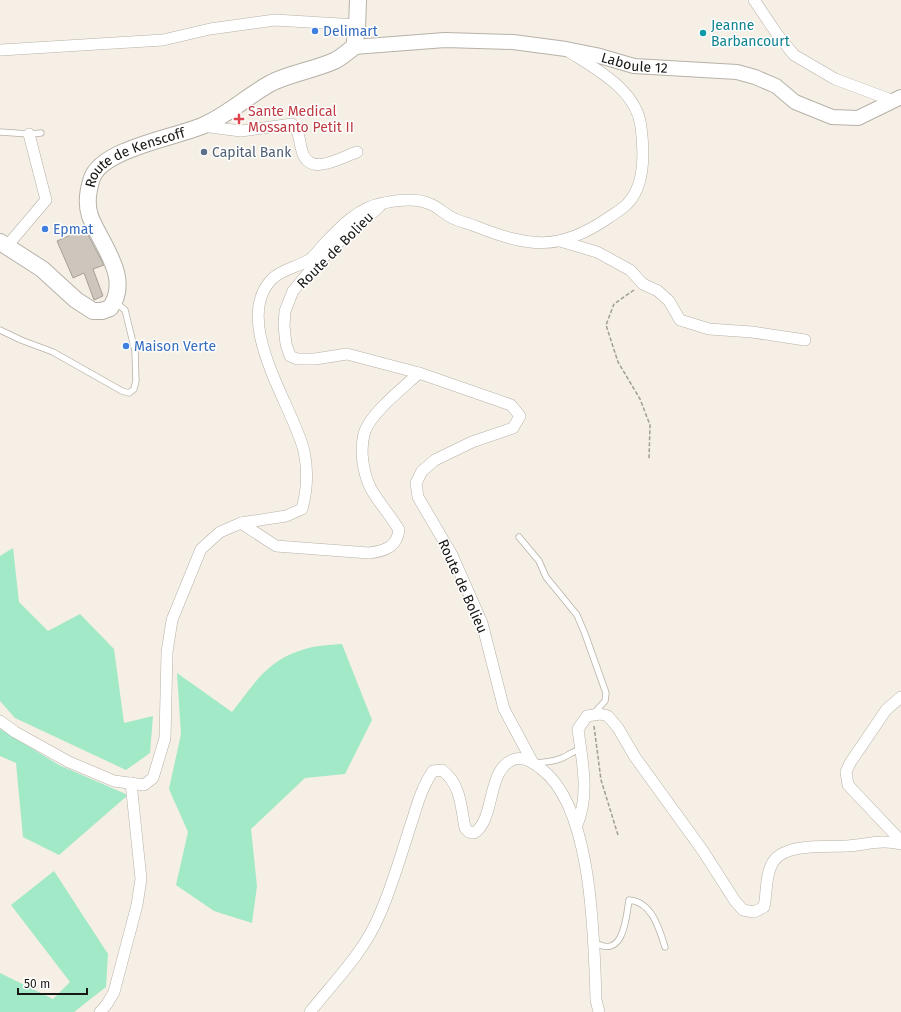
<svg xmlns="http://www.w3.org/2000/svg" width="901" height="1012" font-family="'Fira Sans',sans-serif">
<style>
.green{fill:#a2e9c8}
.building{fill:#cdc6bd;stroke:#a6a097}
.lines{fill:none;stroke-linecap:round;stroke-linejoin:round}
.service-casing{stroke:#b7b1a8;stroke-width:7}
.minor-casing{stroke:#b7b1a8;stroke-width:12}
.tertiary-casing{stroke:#b7b1a8;stroke-width:16}
.secondary-casing{stroke:#b7b1a8;stroke-width:18}
.path{stroke:#a29d96;stroke-width:1.5;stroke-dasharray:4 2;stroke-linecap:butt}
.service{stroke:#fff;stroke-width:5.5}
.minor{stroke:#fff;stroke-width:11}
.tertiary{stroke:#fff;stroke-width:14}
.secondary{stroke:#fff;stroke-width:16}
.shop-dot{fill:#3f7fe0;stroke:#fff;stroke-width:1.5}
.culture-dot{fill:#0f9aa8;stroke:#fff;stroke-width:1.5}
.health-dot{fill:#e0444e;stroke:#fff;stroke-width:1.5}
.service-dot{fill:#5c6f8a;stroke:#fff;stroke-width:1.5}
.labels{text-anchor:middle;stroke-width:3;stroke-linejoin:round;paint-order:stroke}
.culture-label{font-size:14px;fill:#0d838f;stroke:#fff;text-anchor:start}
.shop-label{font-size:14px;fill:#366cbe;stroke:#fff;text-anchor:start}
.street-label{font-size:14px;fill:#191714;stroke:#fff}
.health-label{font-size:14px;fill:#be3a42;stroke:#fff;text-anchor:start}
.service-label{font-size:14px;fill:#4e5e75;stroke:#fff;text-anchor:start}
</style>
<rect width="100%" height="100%" fill="#f5efe5"/>
<g class="green">
<path d="M13,548L19,602L48,631L80,614L114,649L124,723L153,716L150,753L126,770L15,718L0,701V556Z"/>
<path d="M342,644L372,720L345,774L305,778L251,829L257,886L252,923L214,911L176,885L188,832L169,789L181,734L177,673L232,712C255,683 267,660 305,649C317,645 330,645 342,644Z"/>
<path d="M0,729L59,765L128,795L59,855L23,837L16,763L0,756Z"/>
<path d="M54,871L108,954L106,987L74,1012H0V973L53,999L70,982L11,905Z"/>
</g>
<path class="building" d="M85,229L104,265L93,269L103,296L94,300L84,273L73,278L57,241Z"/>
<g class="lines">
<g class="service-casing">
<g id="service">
<path d="M0,132L29,134L41,133"/>
<path d="M0,330L21,340L53,352L122,391L129,393L134,389L136,381L135,351L125,310L115,302"/>
<path d="M519,537L539,561L546,577L577,615L585,634L606,693L605,701L594,713"/>
<path d="M535,763C544,762 554,762 562,758C569,755 573,751 580,750"/>
<path d="M594,942C623,960 626,920 629,900C652,902 659,928 665,947"/>
</g>
</g>
<g class="minor-casing">
<g id="minor">
<path d="M754,0L777,34L794,55L835,79L894,101"/>
<path d="M1,50L163,40L210,29L275,20L357,25"/>
<path d="M202,126L241,131L292,124C299,131 299,138 301,147C307,179 337,159 357,152"/>
<path d="M380,206L340,241L308,273L293,291L285,311L284,326L286,344L290,356L297,359H315L347,354L419,373L511,405L520,416L513,428L472,442L435,460L422,471L416,483L418,497L452,555L482,623L504,709L533,763"/>
<path d="M560,241L597,252L630,270L643,284L658,291L669,301L680,320L709,329L752,332L805,340"/>
<path d="M7,246L46,200L29,134"/>
<path d="M241,523L276,546L369,553C385,551 397,547 399,530C391,516 379,503 371,489C363,473 359,449 365,431C372,412 404,387 419,373"/>
<path d="M901,697L886,710L850,763L846,772L848,785L901,841"/>
<path d="M0,721L15,732L69,762L114,781L144,785L153,778L165,738L167,652L172,620L201,549L220,532L241,523L286,516L302,509C307,491 308,470 304,451C293,406 231,321 272,279C282,269 298,267 309,260C315,256 319,249 324,244C341,226 359,207 384,203C398,200 417,198 430,204C439,207 446,216 455,219C461,222 468,223 475,226C528,247 559,252 608,218C615,213 623,209 628,203C646,184 644,150 641,127C637,90 596,69 568,51"/>
<path d="M577,825C590,793 582,762 578,729L587,716L600,714L608,716L618,728L635,757L703,851L735,901L743,910L754,912L764,907C767,893 765,875 773,862C784,843 827,847 846,846C866,845 881,839 901,844"/>
<path d="M100,1012L107,1004L114,992L137,905L141,879L131,783"/>
<path d="M310,1012C334,982 364,952 379,916C393,885 402,851 413,818C418,802 423,785 433,771L442,770C461,784 461,808 465,828L469,832L474,833C496,820 486,767 515,759C524,757 534,763 540,768C593,805 594,940 596,1000L599,1012"/>
</g>
</g>
<g class="tertiary-casing">
<g id="tertiary">
<path id="s1" d="M354,47L445,40L513,42L566,49L596,55L634,66L737,72L755,77L776,86L795,102L832,117L858,118L901,97"/>
</g>
</g>
<g class="secondary-casing">
<g id="secondary">
<path id="s2" d="M0,242L42,269L76,300L93,311H102L110,308C132,278 101,245 90,216C86,204 88,190 92,178C102,149 176,137 202,126C227,116 247,96 271,83C291,73 314,70 334,61C341,58 347,52 354,47L357,28L358,0"/>
</g>
</g>
<g class="path">
<path d="M634,290L614,304L606,325L618,362L640,399L650,425L649,460"/>
<path d="M594,726L601,780L618,835"/>
</g>
<use href="#service" class="service"/>
<use href="#minor" class="minor"/>
<use href="#tertiary" class="tertiary"/>
<use href="#secondary" class="secondary"/>
</g>
<g class="shop-dot">
<circle cx="315" cy="31" r="4"/>
<circle cx="45" cy="229" r="4"/>
<circle cx="126" cy="346" r="4"/>
</g>
<circle class="culture-dot" cx="703" cy="33" r="4"/>
<path class="health-dot" d="M237 113h4v4h4v4h-4v4h-4v-4h-4v-4h4z"/>
<circle class="service-dot" cx="204" cy="152" r="4"/>
<g class="labels">
<g class="culture-label">
<text x="711" y="30">Jeanne<tspan x="711" dy="16">Barbancourt</tspan></text>
</g>
<g class="shop-label">
<text x="323" y="36">Delimart</text>
<text x="53" y="234">Epmat</text>
<text x="134" y="351">Maison Verte</text>
</g>
<g class="street-label">
<text dy="5" stroke="none"><textPath href="#s1" startOffset="283">Laboule 12</textPath></text>
<text dy="5" stroke="none"><textPath href="#s2" startOffset="320">Route de Kenscoff</textPath></text>
<text transform="translate(335 250) rotate(-45)" y="5">Route de Bolieu</text>
<text transform="translate(463 586) rotate(66)" y="5">Route de Bolieu</text>
</g>
<g class="health-label">
<text x="248" y="116">Sante Medical<tspan x="248" dy="16">Mossanto Petit II</tspan></text>
</g>
<g class="service-label">
<text x="212" y="157">Capital Bank</text>
</g>
</g>
<path d="M18 988v6h69v-6" fill="none" stroke="#191714" stroke-width="2"/>
<text x="24" y="988" font-size="12" fill="#191714" stroke="#ffffff" stroke-width="3" paint-order="stroke">50 m</text>
</svg>
